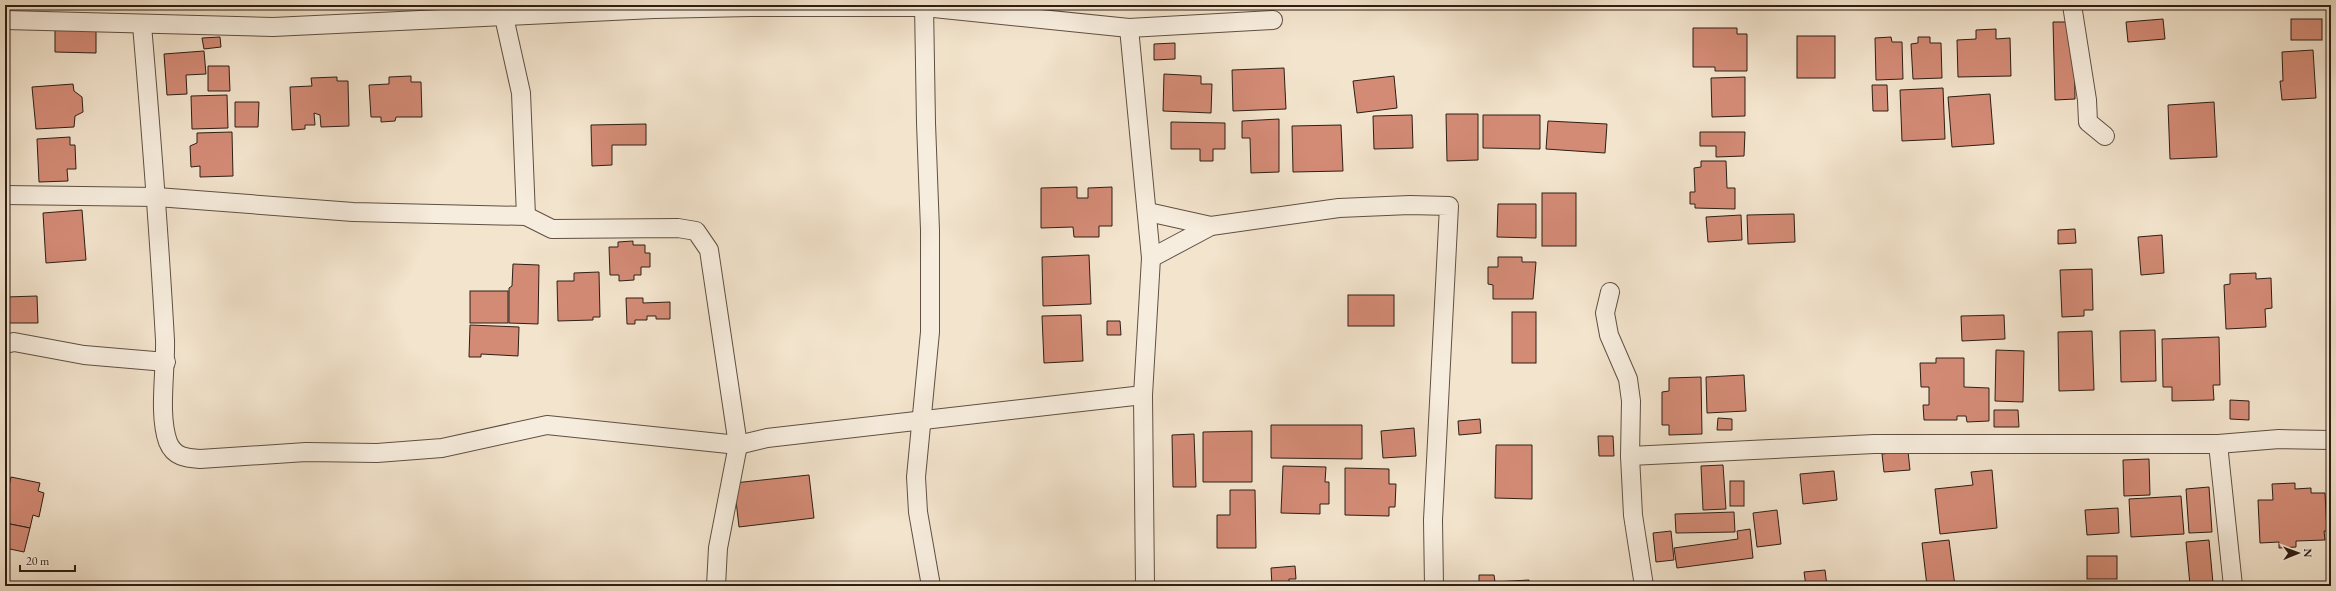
<svg xmlns="http://www.w3.org/2000/svg" width="2336" height="591" font-family="'EB Garamond',serif">
<style>
.building{fill:#d48b76;stroke:#2e1e14}
.lines{fill:none;stroke-linecap:round;stroke-linejoin:round}
.minor-casing{stroke:#5f5042;stroke-width:20}
.minor{stroke:#f7edde;stroke-width:18}
</style>
<rect width="100%" height="100%" fill="#f3e4cd"/>
<filter id="stains"><feTurbulence type="fractalNoise" baseFrequency=".005" numOctaves="4"/><feColorMatrix values="0 0 0 0 .2 0 0 0 0 .09 0 0 0 0 .02 0 0 0 .5 -.17"/></filter>
<radialGradient id="worn" r=".72"><stop offset=".6" stop-color="#630" stop-opacity="0"/><stop offset="1" stop-color="#630" stop-opacity=".3"/></radialGradient>
<g class="building">
<path d="M2163,19L2165,39L2128,42L2126,22Z"/>
<rect x="2291" y="19" width="31" height="21"/>
<path d="M2053,22H2074L2075,99L2055,100Z"/>
<path d="M1693,28H1737V34H1747V71H1715V67H1693Z"/>
<path d="M55,29H96V53L55,52Z"/>
<path d="M1996,29V39L2010,38L2011,76L1958,77L1957,40L1976,39V30Z"/>
<rect x="1797" y="36" width="38" height="42"/>
<path d="M220,37L221,47L204,49L202,38Z"/>
<path d="M1891,37L1892,42H1902L1903,79L1876,80L1875,38Z"/>
<path d="M1918,37H1930V43H1941L1942,78L1913,79L1911,44L1918,43Z"/>
<path d="M1175,43V59L1154,60V44Z"/>
<path d="M2331,46V95L2329,47Z"/>
<path d="M2313,50L2316,98L2282,100L2280,81H2283L2282,52Z"/>
<path d="M204,51L206,74L186,75L187,94L167,95L164,54Z"/>
<path d="M208,66H229L230,91H208Z"/>
<path d="M1284,68L1286,109L1233,111L1232,70Z"/>
<path d="M1164,74L1201,76V84H1212L1211,113L1163,111Z"/>
<path d="M411,76V82H421L422,117H396L395,121L381,122V117H371L369,85L389,84V77Z"/>
<path d="M1394,76L1397,108L1357,113L1353,81Z"/>
<path d="M337,77V81H348L349,126L321,127L320,115L314,113L315,125H305V129L292,130L290,87L312,86L311,78Z"/>
<path d="M1745,77V116L1712,117L1711,78Z"/>
<path d="M73,84L74,91L82,97L83,112L75,116L74,127L36,129L32,87Z"/>
<path d="M1872,85H1887L1888,111H1873Z"/>
<path d="M1943,88L1945,139L1902,141L1900,90Z"/>
<path d="M1990,94L1994,144L1952,147L1948,97Z"/>
<path d="M227,95L228,128L192,129L191,96Z"/>
<path d="M235,102H259L258,127H235Z"/>
<path d="M2214,102L2217,157L2170,159L2168,105Z"/>
<path d="M1446,114H1478V160L1447,161Z"/>
<path d="M1412,115L1413,148L1374,149L1373,116Z"/>
<path d="M1483,115H1540V149L1483,148Z"/>
<path d="M1279,119V172L1251,173L1250,138H1242V121Z"/>
<path d="M1548,121L1607,124L1605,153L1546,149Z"/>
<path d="M1171,122L1225,123V149H1213V161H1200V149H1171Z"/>
<path d="M646,124V145H612V165L592,166L591,125Z"/>
<path d="M1341,125L1343,171L1293,172L1292,126Z"/>
<path d="M232,132L233,176L200,177V166L191,167L190,146L197,143V133Z"/>
<path d="M1700,132H1745L1744,156L1716,157V146H1700Z"/>
<path d="M70,137V145H75L76,169H67L68,181L39,182L37,139Z"/>
<path d="M1701,161H1726L1727,188H1735V209L1695,208V204H1690V192H1695L1694,168L1701,167Z"/>
<path d="M1077,187V198H1088V188L1112,187V226H1099V237H1074L1073,227L1041,228V188Z"/>
<rect x="1542" y="193" width="34" height="53"/>
<path d="M1498,204H1536V238L1497,237Z"/>
<path d="M82,210L86,260L46,263L43,213Z"/>
<path d="M1794,214L1795,242L1748,244L1747,215Z"/>
<path d="M1741,215L1742,240L1708,242L1706,217Z"/>
<path d="M2075,229L2076,243L2058,244V230Z"/>
<path d="M2330,230H2331L2330,272Z"/>
<path d="M2162,235L2164,273L2141,275L2138,237Z"/>
<path d="M633,241V245H645V253H650V267H641V275H634V280L619,281V275H610L609,247H618V242Z"/>
<path d="M1089,255L1091,304L1043,306L1042,257Z"/>
<path d="M1498,257H1522V262H1536L1533,299H1493V285L1488,284V267H1498Z"/>
<path d="M513,264L539,265L538,324L509,323V288L512,286Z"/>
<path d="M2092,269L2093,310H2084V316L2062,317L2060,270Z"/>
<path d="M599,272L600,317H593V320L558,321L557,281H574V273Z"/>
<path d="M2256,273V279L2271,278L2272,308L2265,309L2266,327L2226,329L2224,285L2230,284V274Z"/>
<rect x="470" y="291" width="38" height="32"/>
<rect x="1348" y="295" width="46" height="31"/>
<path d="M37,296L38,323H6V297Z"/>
<path d="M626,298H643V303L670,302V319H656V316H647V320H635V324H627Z"/>
<rect x="1512" y="312" width="24" height="51"/>
<path d="M1081,315L1083,361L1044,363L1042,316Z"/>
<path d="M2004,315L2005,339L1962,341L1961,316Z"/>
<path d="M1107,321H1120L1121,335H1107Z"/>
<path d="M470,325L519,327L518,356L481,354V357H469Z"/>
<path d="M2155,330L2156,381L2121,382L2120,331Z"/>
<path d="M2092,331L2094,390L2059,391L2058,332Z"/>
<path d="M2219,337L2220,385H2213L2214,400L2172,401V387H2163L2162,339Z"/>
<path d="M1996,350L2024,351L2023,402L1995,401Z"/>
<path d="M1936,358H1964V387L1989,388V421L1967,422L1966,416H1957V420H1924L1923,405H1929V387H1921L1920,363H1936Z"/>
<path d="M1744,375L1746,411L1707,413L1706,377Z"/>
<path d="M1701,377L1702,434L1669,435V425H1662V392L1669,391V378Z"/>
<path d="M2230,400L2249,401V420L2230,419Z"/>
<path d="M1994,410H2018L2019,427H1994Z"/>
<path d="M1718,418L1732,419V430H1717Z"/>
<path d="M1480,419L1481,433L1459,435L1458,421Z"/>
<path d="M1271,425H1362V459L1271,458Z"/>
<path d="M1414,428L1416,456L1383,458L1381,431Z"/>
<path d="M1252,431V482H1203V432Z"/>
<path d="M1194,434L1196,487H1173L1172,435Z"/>
<path d="M1598,436H1613L1614,456H1599Z"/>
<path d="M1496,445H1532V499L1495,498Z"/>
<path d="M1908,451L1910,470L1884,472L1882,454Z"/>
<path d="M2149,459L2150,495L2124,496L2123,460Z"/>
<path d="M1723,465L1726,509L1703,510L1701,466Z"/>
<path d="M1283,466L1326,467L1325,482H1329V504H1320V514L1281,513Z"/>
<path d="M1345,468L1389,469V484H1396L1395,507H1389V516L1345,515Z"/>
<path d="M1992,470L1997,528L1940,534L1935,489L1973,485L1971,472Z"/>
<path d="M1834,471L1837,500L1803,504L1800,474Z"/>
<path d="M809,475L814,518L739,527L734,483Z"/>
<path d="M11,477L40,483L38,491L44,493L39,517L33,515L30,528L5,523V504Z"/>
<rect x="1730" y="481" width="14" height="25"/>
<path d="M2295,483V489L2311,488V493H2325L2327,531H2324L2325,540L2296,541V547L2279,548V542L2260,543L2258,500H2273L2272,484Z"/>
<path d="M2209,487L2212,532L2189,533L2186,489Z"/>
<path d="M1230,490H1255L1256,548H1217V515H1230Z"/>
<path d="M2181,496L2184,534L2131,537L2129,499Z"/>
<path d="M2118,508L2119,533L2087,535L2085,510Z"/>
<path d="M1777,510L1781,544L1757,547L1753,513Z"/>
<path d="M1734,512L1735,532L1676,533L1675,514Z"/>
<path d="M5,523L30,528L24,552L5,548Z"/>
<path d="M1750,529L1753,558L1677,568L1674,548L1738,539L1737,531Z"/>
<path d="M1671,531L1674,560L1656,562L1653,533Z"/>
<path d="M1949,540L1955,586H1927L1922,543Z"/>
<path d="M2209,540L2213,583L2190,585L2186,542Z"/>
<rect x="2087" y="556" width="30" height="23"/>
<path d="M1295,566L1296,579H1289V586H1272L1271,568Z"/>
<path d="M1825,570L1827,586H1806L1804,572Z"/>
<path d="M1479,575H1494L1495,582L1529,580L1530,586H1479Z"/>
</g>
<g class="lines">
<g class="minor-casing">
<g id="minor">
<path d="M924,5L926,123L930,230V332L916,477L918,512L931,586"/>
<path d="M2072,5L2087,100L2088,122L2105,136"/>
<path d="M503,6L504,17L521,93L526,216"/>
<path d="M5,20L273,27L654,9L751,7H924L1129,28L1273,20"/>
<path d="M142,25C151,130 159,234 165,340C166,371 158,414 168,442C174,457 186,458 200,459L306,452L377,453L442,448L547,425L738,445L767,438L1143,395"/>
<path d="M1129,28L1151,258L1143,395L1145,586"/>
<path d="M5,195L157,197L353,212L526,216L552,229L678,228L696,231L709,250L738,445L718,548L716,586"/>
<path d="M1148,212L1211,226"/>
<path d="M1151,258L1211,226L1339,208L1410,205L1449,206L1433,520L1434,586"/>
<path d="M1610,292L1605,313L1609,335L1628,379L1631,401L1630,456L1633,515L1644,586"/>
<path d="M5,344L14,342L84,355L166,362"/>
<path d="M1630,456L1874,444H2218"/>
<path d="M2233,586L2218,444L2279,439L2331,440"/>
</g>
</g>
<use href="#minor" class="minor"/>
</g>
<rect width="2336" height="591" fill="none" stroke="#f3e4cd" stroke-width="20"/>
<rect x="6" y="6" width="2324" height="579" fill="none" stroke="#2e1e14" stroke-width="2"/>
<rect x="10" y="10" width="2316" height="571" fill="none" stroke="#2e1e14"/>
<g transform="translate(2298 553) rotate(89)" stroke="#f7edde" stroke-width="3" paint-order="stroke">
<path d="M0-3L7 15L0 10L-7 15Z" fill="#2e1e14"/>
<text y="-6" font-size="11" font-weight="bold" text-anchor="middle" fill="#2e1e14">N</text>
</g>
<path d="M20 565v6h55v-6" fill="none" stroke="#2e1e14" stroke-width="2"/>
<text x="26" y="565" font-size="12" fill="#2e1e14" stroke="#f7edde" stroke-width="3" paint-order="stroke">20 m</text>
<rect width="100%" height="100%" filter="url(#stains)"/>
<rect width="100%" height="100%" fill="url(#worn)"/>
</svg>
